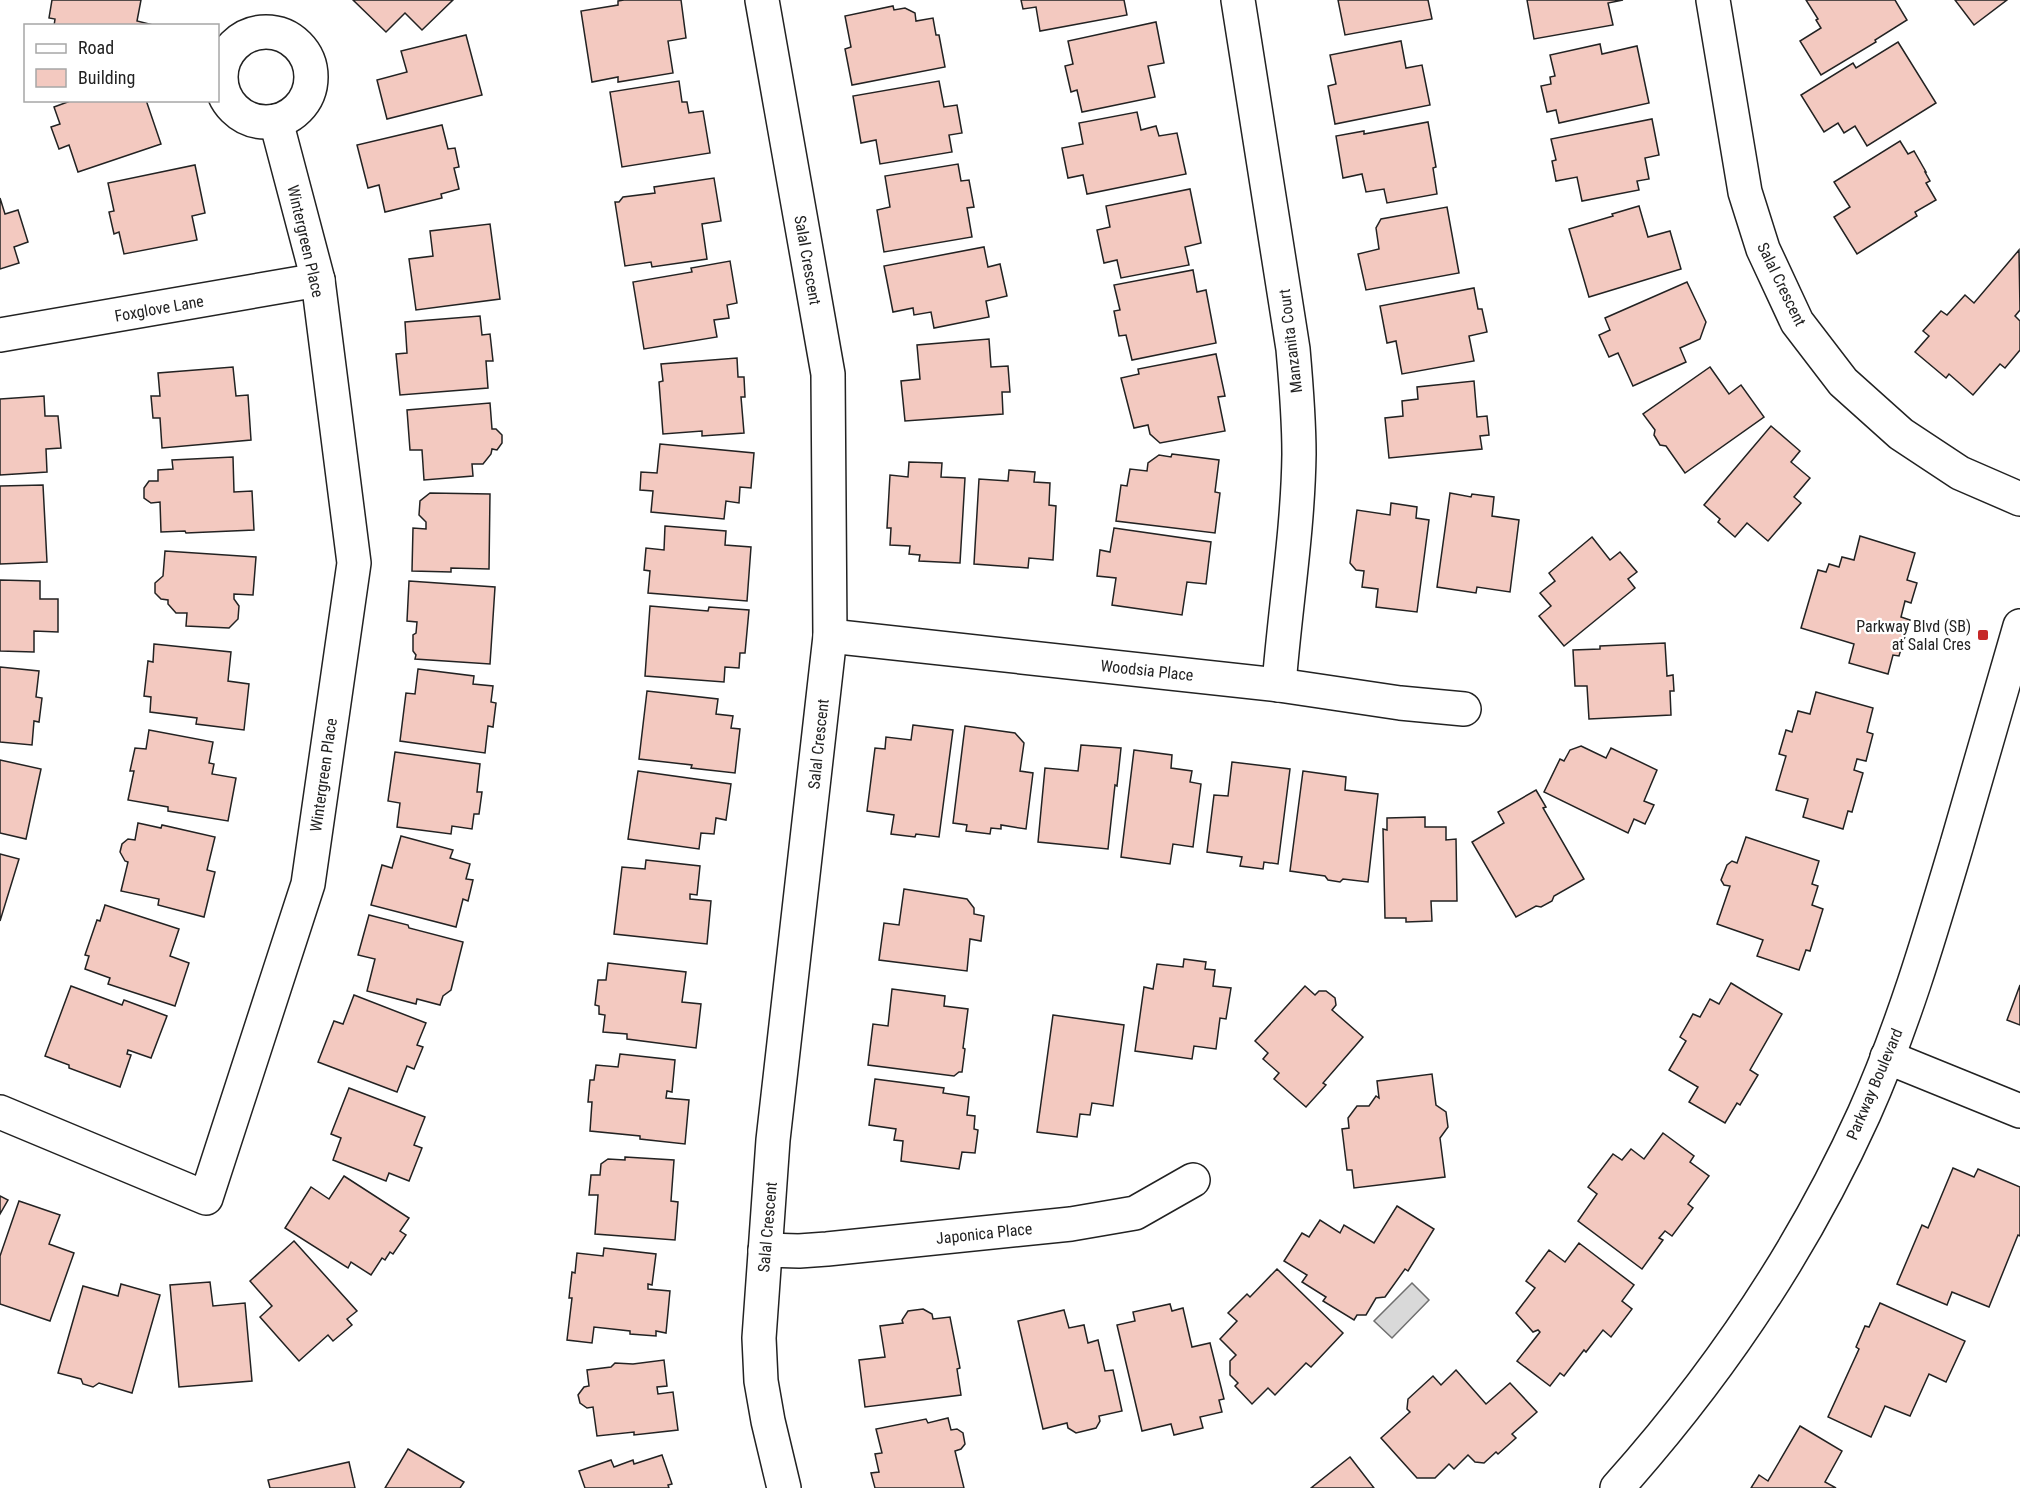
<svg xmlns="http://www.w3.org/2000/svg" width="2020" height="1488" font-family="'Roboto Condensed',sans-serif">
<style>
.water{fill:#d9d9d9;stroke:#6f6f6f;stroke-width:1.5}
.building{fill:#f3c9c0;stroke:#222;stroke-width:1.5}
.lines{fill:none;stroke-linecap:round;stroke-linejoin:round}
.minor-casing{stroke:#222;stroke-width:36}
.tertiary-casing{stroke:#222;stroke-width:36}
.minor{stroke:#fff;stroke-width:33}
.tertiary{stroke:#fff;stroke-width:33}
.poi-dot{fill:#c62828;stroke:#fff;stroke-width:2}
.labels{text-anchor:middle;stroke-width:4.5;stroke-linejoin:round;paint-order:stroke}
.street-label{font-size:16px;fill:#222;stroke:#fff}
.poi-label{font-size:16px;fill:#222;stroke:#fff;text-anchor:end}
</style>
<rect width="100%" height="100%" fill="#fff"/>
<path class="water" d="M1412,1283L1429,1300L1392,1338L1374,1321Z"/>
<g class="building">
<path d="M52,0H141L137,21L157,26H54L55,19L49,18Z"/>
<path d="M353,0H453L422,30L405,13L386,32Z"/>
<path d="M624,0H681L686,38L668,41L673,73L618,82V77L592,82L581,11L618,5V1Z"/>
<path d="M1021,0H1124L1127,15L1040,31L1036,7L1023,9Z"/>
<path d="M1338,0H1428L1432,19L1345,35Z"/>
<path d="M1527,0H1623L1608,3L1613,25L1534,39Z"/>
<path d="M1806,0H1895L1907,20L1875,40L1876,42L1821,75L1800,41L1821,28L1816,20L1818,19Z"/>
<path d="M1955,0H2007L1974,25Z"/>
<path d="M893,6L894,10L905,8L915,13L916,21L933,18L936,35H939L945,67L852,85L845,49L851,47L845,16Z"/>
<path d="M1156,22L1164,63L1148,66L1155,97L1082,112L1077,90L1071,92L1065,66L1073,64L1068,41Z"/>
<path d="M466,35L482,95L387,119L377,80L407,72L401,51Z"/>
<path d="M1401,41L1406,68L1422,65L1430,105L1335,124L1328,86L1336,84L1330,55Z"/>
<path d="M1898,42L1936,103L1867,146L1855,126L1844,133L1838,123L1824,132L1801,95L1853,63L1856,68Z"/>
<path d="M1600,44L1602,54L1637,46L1649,103L1559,123L1556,110L1547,112L1541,86L1551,84L1550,77L1555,76L1550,55Z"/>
<path d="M679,81L682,102H687L689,113L703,111L710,153L622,167L610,92Z"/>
<path d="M939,81L944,107L957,105L962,133L949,135L952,152L880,164L876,140L861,143L853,96Z"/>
<path d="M73,100H146L161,144L78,172L69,145L59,149L51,127L60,124L54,107Z"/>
<path d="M1137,112L1141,130L1156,126L1159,136L1177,133L1186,174L1087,194L1083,175L1068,178L1062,148L1083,144L1079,123Z"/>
<path d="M1652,119L1659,155L1645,158L1649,179L1637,181L1639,190L1582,201L1577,177L1556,181L1552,161L1556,160L1551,139Z"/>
<path d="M1428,122L1436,167L1433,168L1437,194L1387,203L1384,189L1366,192L1362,174L1343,178L1336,136L1364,131V134Z"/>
<path d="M442,125L448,149L455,148L459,167L454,168L459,189L441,194L442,198L385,212L379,185L368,188L357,145Z"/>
<path d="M1900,141L1908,154L1914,151L1926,172H1925L1930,181L1926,183L1936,200L1915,212L1917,216L1857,254L1834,217L1850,207L1834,182Z"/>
<path d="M958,164L961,181L969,180L974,207L967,208L972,237L884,252L877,210L890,207L885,176Z"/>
<path d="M195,165L205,213L192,216L197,240L124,254L119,232L114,234L109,212L114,211L108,183Z"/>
<path d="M714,178L721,221L702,224L707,259L652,267L651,262L625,266L615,202H619L623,197L655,193L654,187Z"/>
<path d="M1190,189L1201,243L1185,247L1189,265L1121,278L1117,260L1104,263L1097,230L1110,227L1106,206Z"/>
<path d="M0,198L5,214L18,210L28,242L14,247L19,263L0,269Z"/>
<path d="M1639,206L1648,237L1670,231L1681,269L1589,297L1569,229L1613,216L1612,214Z"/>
<path d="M1447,207L1459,273L1366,290L1358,254L1379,249L1376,228L1381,219Z"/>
<path d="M490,224L500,299L416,310L409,259L433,256L430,231Z"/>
<path d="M984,247L988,267L1000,264L1007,296L986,301L989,317L934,328L931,312L914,315L913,308L893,312L884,266Z"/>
<path d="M2019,250L2020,310L2015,316L2020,321V350L2005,368L2000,364L1973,395L1949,374L1946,378L1915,352L1929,336L1923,331L1941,311L1947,315L1965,295L1974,303Z"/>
<path d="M730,261L737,303L727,305L729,318L714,320L717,337L644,349L633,282L692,272L691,268Z"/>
<path d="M1193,270L1197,292L1206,290L1216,343L1132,360L1126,335L1119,336L1114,311L1120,310L1114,285Z"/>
<path d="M1687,282L1706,322L1700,339L1680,348L1686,362L1633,386L1618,353L1609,357L1599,335L1610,330L1605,318Z"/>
<path d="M1474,288L1478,309H1482L1487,332L1469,336L1474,361L1402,374L1396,341L1387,343L1380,306Z"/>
<path d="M480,316L482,335L490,334L493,361H486L488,388L400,395L396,354L407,353L405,322Z"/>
<path d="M989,339L991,367L1008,366L1010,392H1002L1003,414L905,421L901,381L920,379L917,345Z"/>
<path d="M1216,354L1225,396L1218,397L1225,431L1160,443L1150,434L1148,425L1134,428L1121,378L1139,374L1138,369Z"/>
<path d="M737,358L738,377H744L745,397H741L744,433L702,436V431L663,434L659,382L663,381L661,364Z"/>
<path d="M233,367L236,396L248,395L251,440L162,448L160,418H153L151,396H160L158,373Z"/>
<path d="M1710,367L1729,394L1741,385L1764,417L1685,473L1666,446L1660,445L1654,435L1655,430L1643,414Z"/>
<path d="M1474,381L1477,417L1487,416L1489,435L1480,436L1482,449L1389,458L1385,418L1403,416L1402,401L1418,399L1417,387Z"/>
<path d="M44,396L45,416H58L61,448L46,449L47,472L0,475V399Z"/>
<path d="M490,403L492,429H496L502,435V443L497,450L492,449L491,454L483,464H472L473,476L424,480L422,450H410L407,410Z"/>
<path d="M1771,426L1800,451L1791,462L1810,478L1794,497L1801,503L1768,541L1747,523L1735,537L1718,522L1720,519L1704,505Z"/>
<path d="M660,444L754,453L751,488L740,487L739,503L726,501L724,519L651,512L653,491L640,490L641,472L657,473Z"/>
<path d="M1172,454L1219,460L1215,492L1220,493L1215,533L1116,521L1121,485L1127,486L1130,469L1147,471L1148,463L1159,455L1171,457Z"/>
<path d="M233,457L234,492L252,491L254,530L186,533L185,531L161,532L160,502L151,503L144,498V488L149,481H158V470L173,469L172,460Z"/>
<path d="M909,462L942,463L941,477L965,478L960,563L919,561L920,555L909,554L910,546L890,545L891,528H887L890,475L908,477Z"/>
<path d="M1009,470L1035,472L1034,482L1050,483L1049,505L1056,506L1053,560L1029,558L1028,568L974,564L979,479L1008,481Z"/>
<path d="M43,485L47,562L0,564V486Z"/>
<path d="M430,493L490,494L489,569L451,568V572L412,571L413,528L426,529V522L419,515L420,501Z"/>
<path d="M1450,493L1471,497L1472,494L1494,497L1492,516L1519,520L1510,592L1477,587L1476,593L1437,587Z"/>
<path d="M1391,503L1417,507L1416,518L1429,520L1417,612L1376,607L1378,589L1362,587L1364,571L1356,570L1350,563L1357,510L1390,515Z"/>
<path d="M665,526L726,531L725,545L751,547L747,601L648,593L650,571L644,570L646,548L664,550Z"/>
<path d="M1114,528L1211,542L1206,584L1187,582L1182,615L1112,605L1116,578L1097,576L1100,550L1110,552Z"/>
<path d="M1860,536L1915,553L1907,580L1917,583L1911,603L1905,601L1901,617L1910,620L1899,656L1893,655L1888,674L1849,663L1854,644L1801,628L1818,570L1826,572L1829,564L1839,567L1842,557L1854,560Z"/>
<path d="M1592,537L1610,560L1620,552L1637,572L1628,579L1635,588L1564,646L1539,616L1551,606L1540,593L1555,581L1549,573Z"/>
<path d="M165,551L256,557L253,595L234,594V599L239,606L238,619L229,628L186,626L187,613H176L168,604V600L161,599L155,593V583L163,576Z"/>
<path d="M0,580L40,581V599H58V632L34,631V652L0,651Z"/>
<path d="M409,581L495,587L490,664L415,659L416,655L413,651V635L416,633L417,622L407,621Z"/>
<path d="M650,606L708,611L709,607L749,610L745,653H740L739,668L725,667L724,682L645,676Z"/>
<path d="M1665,643L1667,676L1673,675L1674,691H1670L1671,715L1589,719L1587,686H1575L1573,650L1600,649V646Z"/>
<path d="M154,644L231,652L228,681L249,684L244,730L196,724L197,718L150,712L151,697L144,696L148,661L153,662Z"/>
<path d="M0,667L39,671L36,697L42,698L39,722L34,721L32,745L0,742Z"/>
<path d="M418,669L474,676L473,684L493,686L491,702L496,703L493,727L488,726L485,753L400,741L406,693L415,694Z"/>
<path d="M647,691L718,699L716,714L733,716L731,728L740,729L735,773L691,768L692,765L639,759Z"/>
<path d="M1816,692L1873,708L1867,732L1873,734L1866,761L1857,759L1854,770L1863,773L1852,812L1848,811L1843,829L1803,817L1808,799L1776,790L1786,756L1779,754L1786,730L1792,732L1798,711L1810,714Z"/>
<path d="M913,725L953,730L939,837L916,834L915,837L891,834L894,815L867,811L875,748L885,749L886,737L911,740Z"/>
<path d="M965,726L1015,733L1024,743L1020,771L1033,773L1026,829L1001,825V829L991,828L990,834L966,831L967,825L953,823Z"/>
<path d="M149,730L213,742L209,763L214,764L212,774L236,778L228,821L168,811V807L128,800L134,771H130L135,748L146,749Z"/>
<path d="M1081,745L1121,748L1117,786L1115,785L1108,849L1038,842L1045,768L1078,771Z"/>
<path d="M1581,746L1606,758L1611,748L1657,770L1644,801L1654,805L1645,824L1634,819L1628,833L1544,792L1560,759L1564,761L1570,750Z"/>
<path d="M1134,750L1172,755L1171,768L1192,771L1190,782L1201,784L1193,847L1173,844L1170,864L1121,857Z"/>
<path d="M395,752L480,764L477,792H482L479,814H474L472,829L452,826L451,834L397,827L400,803L388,801Z"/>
<path d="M0,760L41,769L26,839L0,833Z"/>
<path d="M1232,762L1290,769L1278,864L1264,862L1263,869L1240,866L1242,857L1207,852L1214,795L1228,796Z"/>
<path d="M638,771L731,784L726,820L716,818L714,834L701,833L699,849L628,839Z"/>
<path d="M1303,771L1346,777L1345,790L1378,794L1368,882L1343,879L1340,882L1328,880L1325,876L1290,871Z"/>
<path d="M1536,790L1546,807L1543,808L1584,879L1554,896L1552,901L1541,907L1536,906L1516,917L1472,842L1504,823L1498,812Z"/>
<path d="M1425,817V827H1446V840L1456,839L1457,901H1431L1432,921L1406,922V918H1385L1383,829L1387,830V818Z"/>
<path d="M138,823L161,828L162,825L215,837L207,870L215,872L204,917L158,905L159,899L121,891L128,862L125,861L120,852L122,844L128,839L135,840Z"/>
<path d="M401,836L453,850L450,858L470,864L466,879L473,880L468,901L463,899L456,927L371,905L382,865L392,868Z"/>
<path d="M1746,837L1819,861L1812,884L1818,886L1812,905L1823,909L1810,951L1806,950L1799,970L1757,956L1763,940L1717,924L1730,886L1724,885L1721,880L1727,865L1732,861L1737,863Z"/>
<path d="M0,854L19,859L0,921Z"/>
<path d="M646,860L700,866L697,895L690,894V899L711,901L707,944L614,934L622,867L645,869Z"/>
<path d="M904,889L967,899L974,908V914L984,916L981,941L970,939L967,971L879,960L884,923L899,925Z"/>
<path d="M105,905L179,929L170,956L189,963L175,1006L108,984L110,978L85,969L89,956L85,955L97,920L100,921Z"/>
<path d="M369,915L408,925L409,928L463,942L451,990L443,996L440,1005L417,999L416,1004L367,991L375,959L358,955Z"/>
<path d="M1184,959L1206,962L1205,969L1215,970L1213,986L1231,988L1226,1019L1220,1018L1216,1049L1194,1046L1192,1059L1135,1051L1144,987L1153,989L1157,964L1183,967Z"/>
<path d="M608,963L686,972L682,1002L701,1004L696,1048L627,1039V1034L603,1032L605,1015L599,1014V1006L595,1005L598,980H606Z"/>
<path d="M1731,983L1782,1014L1750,1070L1758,1075L1740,1105L1737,1103L1725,1123L1689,1102L1698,1087L1669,1070L1686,1041L1680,1037L1693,1014L1700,1017L1710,999L1719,1004Z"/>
<path d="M2020,985V1025L2007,1020Z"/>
<path d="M71,986L122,1005L124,1000L167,1016L151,1058L128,1050L127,1054L131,1055L120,1087L69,1068V1065L45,1056Z"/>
<path d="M1305,986L1315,995L1319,991H1326L1335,998L1336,1005L1332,1010L1363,1037L1323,1083L1326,1085L1306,1107L1274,1079L1279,1073L1263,1059L1268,1053L1255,1041Z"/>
<path d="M892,989L945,996L944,1006L968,1009L963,1048L965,1049L962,1072H959L954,1076L868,1065L873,1024L888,1026Z"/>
<path d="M354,995L426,1023L417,1045L423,1047L414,1069L407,1066L397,1092L318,1062L334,1021L343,1024Z"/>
<path d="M1053,1015L1124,1025L1113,1106L1092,1103L1090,1115L1080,1114L1077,1137L1037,1132Z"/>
<path d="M620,1054L675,1060L672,1092L667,1091L666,1098L689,1100L685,1144L640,1139V1136L590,1131L592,1102H588L590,1080H594L596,1065L618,1067Z"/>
<path d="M1432,1074L1436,1105L1446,1112L1448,1127L1440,1138L1445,1177L1354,1188L1352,1170H1347L1342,1129L1349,1128L1348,1118L1357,1106H1369L1376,1096L1379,1098L1377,1081Z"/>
<path d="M875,1079L944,1088L943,1093L969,1097L967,1115L975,1116L974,1129L978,1130L975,1153L962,1152L959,1169L901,1161L903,1141L894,1140L896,1129L869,1125Z"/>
<path d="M349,1088L425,1117L414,1145L422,1148L409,1181L389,1173L386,1181L333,1160L341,1138L331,1134Z"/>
<path d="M1663,1133L1694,1156L1690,1162L1709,1176L1688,1204L1693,1208L1672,1236L1665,1231L1659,1238L1663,1240L1642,1269L1578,1221L1597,1194L1588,1187L1613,1154L1622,1160L1631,1149L1644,1159Z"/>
<path d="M625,1157L674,1160L671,1201L678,1202L675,1240L595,1234L598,1195H589L591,1175H600L601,1164L608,1159L625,1160Z"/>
<path d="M1953,1168L1974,1177L1978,1169L2020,1187V1236L2018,1235L1989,1307L1952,1292L1947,1305L1897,1284L1922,1225L1928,1228Z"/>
<path d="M344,1176L409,1218L400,1231L406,1235L393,1254L390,1252L385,1260L382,1258L371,1275L351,1262L348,1268L285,1228L311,1187L329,1199Z"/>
<path d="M0,1196L8,1200L0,1214Z"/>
<path d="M19,1201L60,1215L49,1244L74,1253L50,1321L0,1304V1256Z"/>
<path d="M1397,1206L1434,1229L1408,1271L1405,1269L1385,1297L1376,1298L1366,1315H1357L1354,1320L1323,1301L1326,1297L1302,1282L1307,1275L1284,1261L1302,1233L1309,1237L1320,1220L1340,1233L1344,1225L1374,1243Z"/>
<path d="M294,1241L357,1311L347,1319L352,1325L333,1341L328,1335L299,1361L260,1317L272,1306L250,1281Z"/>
<path d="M1579,1243L1634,1285L1622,1301L1632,1309L1611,1337L1603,1330L1586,1352L1584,1350L1564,1376L1560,1373L1550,1386L1517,1361L1540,1332L1538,1330L1533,1332L1516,1313L1535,1288L1526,1281L1549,1250L1565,1262Z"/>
<path d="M604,1248L656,1254L652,1285L648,1284V1289L670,1291L666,1333L656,1331V1336L630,1334V1331L594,1327L592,1343L567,1340L572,1298H569L572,1272L575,1273L577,1253L603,1256Z"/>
<path d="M1277,1269L1343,1333L1311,1367L1306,1363L1275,1395L1268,1388L1252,1404L1235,1386L1238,1383L1230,1375V1361L1236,1355L1220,1339L1237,1321L1228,1313L1247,1294L1250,1297Z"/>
<path d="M210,1282L213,1306L245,1303L252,1381L179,1387L170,1285Z"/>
<path d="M121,1284L160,1295L132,1393L99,1383L93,1387L83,1384L81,1379L58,1373L83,1286L118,1296Z"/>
<path d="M1880,1303L1965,1341L1946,1382L1929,1374L1910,1416L1885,1406L1871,1437L1828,1417L1859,1349L1856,1347L1865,1326L1869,1327Z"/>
<path d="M1170,1304L1172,1311L1183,1308L1192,1347L1210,1343L1224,1399L1219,1400L1222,1412L1200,1417L1203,1428L1174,1435L1171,1424L1142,1431L1117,1325L1135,1321L1133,1312Z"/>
<path d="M923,1309L932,1314L933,1319L950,1317L960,1368L957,1369L961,1395L865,1407L859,1360L885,1357L880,1326L903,1323L902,1320L908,1311Z"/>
<path d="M1064,1310L1069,1328L1084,1325L1088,1343L1098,1340L1105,1371L1113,1370L1122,1411L1099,1416L1100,1421L1096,1428L1076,1433L1068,1428L1067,1423L1043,1429L1018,1321Z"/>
<path d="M664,1360L667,1386L657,1387L658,1394L673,1392L678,1430L634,1435V1432L597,1436L593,1407L587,1408L580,1403L578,1395L584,1387L589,1386L587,1370L611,1367L615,1363L633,1364Z"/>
<path d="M1456,1370L1486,1404L1510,1383L1537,1412L1512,1434L1516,1438L1498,1454L1496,1452L1484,1463L1475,1462L1468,1455L1454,1469L1449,1464L1435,1478H1417L1381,1438L1410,1412L1407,1409L1408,1399L1433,1376L1441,1385Z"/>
<path d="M948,1418L951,1430L957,1429L963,1433L965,1444L961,1449L955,1451L964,1488H875L871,1473L879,1472L875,1454L882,1453L876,1429L926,1419L928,1423Z"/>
<path d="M1800,1426L1842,1451L1825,1482L1836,1488H1751L1759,1475L1768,1481Z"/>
<path d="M408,1449L464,1482L460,1488H385Z"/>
<path d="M662,1455L672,1484L668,1485L669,1488H585L579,1471L611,1460L614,1467L633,1460L634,1464Z"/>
<path d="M1350,1457L1374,1488H1311Z"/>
<path d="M349,1462L355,1488H270L268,1480Z"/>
</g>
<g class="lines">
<g class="minor-casing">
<g id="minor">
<path d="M762,0L828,374L830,636L773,1140L759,1338L761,1381L768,1421L784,1488"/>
<path d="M1238,0L1293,349C1296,383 1299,419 1299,454C1298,531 1285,608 1279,685"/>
<path d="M1713,0L1745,192L1763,249L1797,322L1843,382L1901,434L1960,473L2020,499"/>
<circle cx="266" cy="77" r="45"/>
<path d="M0,335L318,280"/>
<path d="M830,636L1279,685L1400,703L1464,709"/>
<path d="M1887,1057L2020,1111"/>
<path d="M0,1112L206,1198L308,884L354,563L318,280L276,121"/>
<path d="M765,1250L799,1251L827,1249L1071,1224L1135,1213L1193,1180"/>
</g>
</g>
<g class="tertiary-casing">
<path id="tertiary" d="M1617,1488C1719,1374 1801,1253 1864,1114C1903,1027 1930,935 1957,844C1978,771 1999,698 2020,626"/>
</g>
<use href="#minor" class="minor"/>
<use href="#tertiary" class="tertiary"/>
</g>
<rect class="poi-dot" x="1977" y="629" width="12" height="12" rx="3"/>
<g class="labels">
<g class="street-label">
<text transform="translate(306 241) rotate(77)" y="6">Wintergreen Place</text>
<text transform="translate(808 260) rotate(80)" y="6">Salal Crescent</text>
<text transform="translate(1782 284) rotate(64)" y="6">Salal Crescent</text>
<text transform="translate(159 308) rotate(-10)" y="6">Foxglove Lane</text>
<text transform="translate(1290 341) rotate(-97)" y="6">Manzanita Court</text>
<text transform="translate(1147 670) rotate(6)" y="6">Woodsia Place</text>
<text transform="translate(818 744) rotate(-84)" y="6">Salal Crescent</text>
<text transform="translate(323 775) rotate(-82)" y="6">Wintergreen Place</text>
<text transform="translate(1874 1084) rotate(-67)" y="6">Parkway Boulevard</text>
<text transform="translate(767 1227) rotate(-85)" y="6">Salal Crescent</text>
<text transform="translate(984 1233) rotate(-6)" y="6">Japonica Place</text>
</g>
<g class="poi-label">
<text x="1971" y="632">Parkway Blvd (SB)<tspan x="1971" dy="18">at Salal Cres</tspan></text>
</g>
</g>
<rect x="24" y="24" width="195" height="78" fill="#ffffff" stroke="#a7a7a7" stroke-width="1.5"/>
<rect x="36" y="44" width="30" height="9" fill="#ffffff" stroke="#a7a7a7" stroke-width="1.5"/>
<text x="78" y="54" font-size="18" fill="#222222">Road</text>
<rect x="36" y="69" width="30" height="18" fill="#f3c9c0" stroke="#a7a7a7" stroke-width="1.5"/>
<text x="78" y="84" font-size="18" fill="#222222">Building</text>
</svg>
